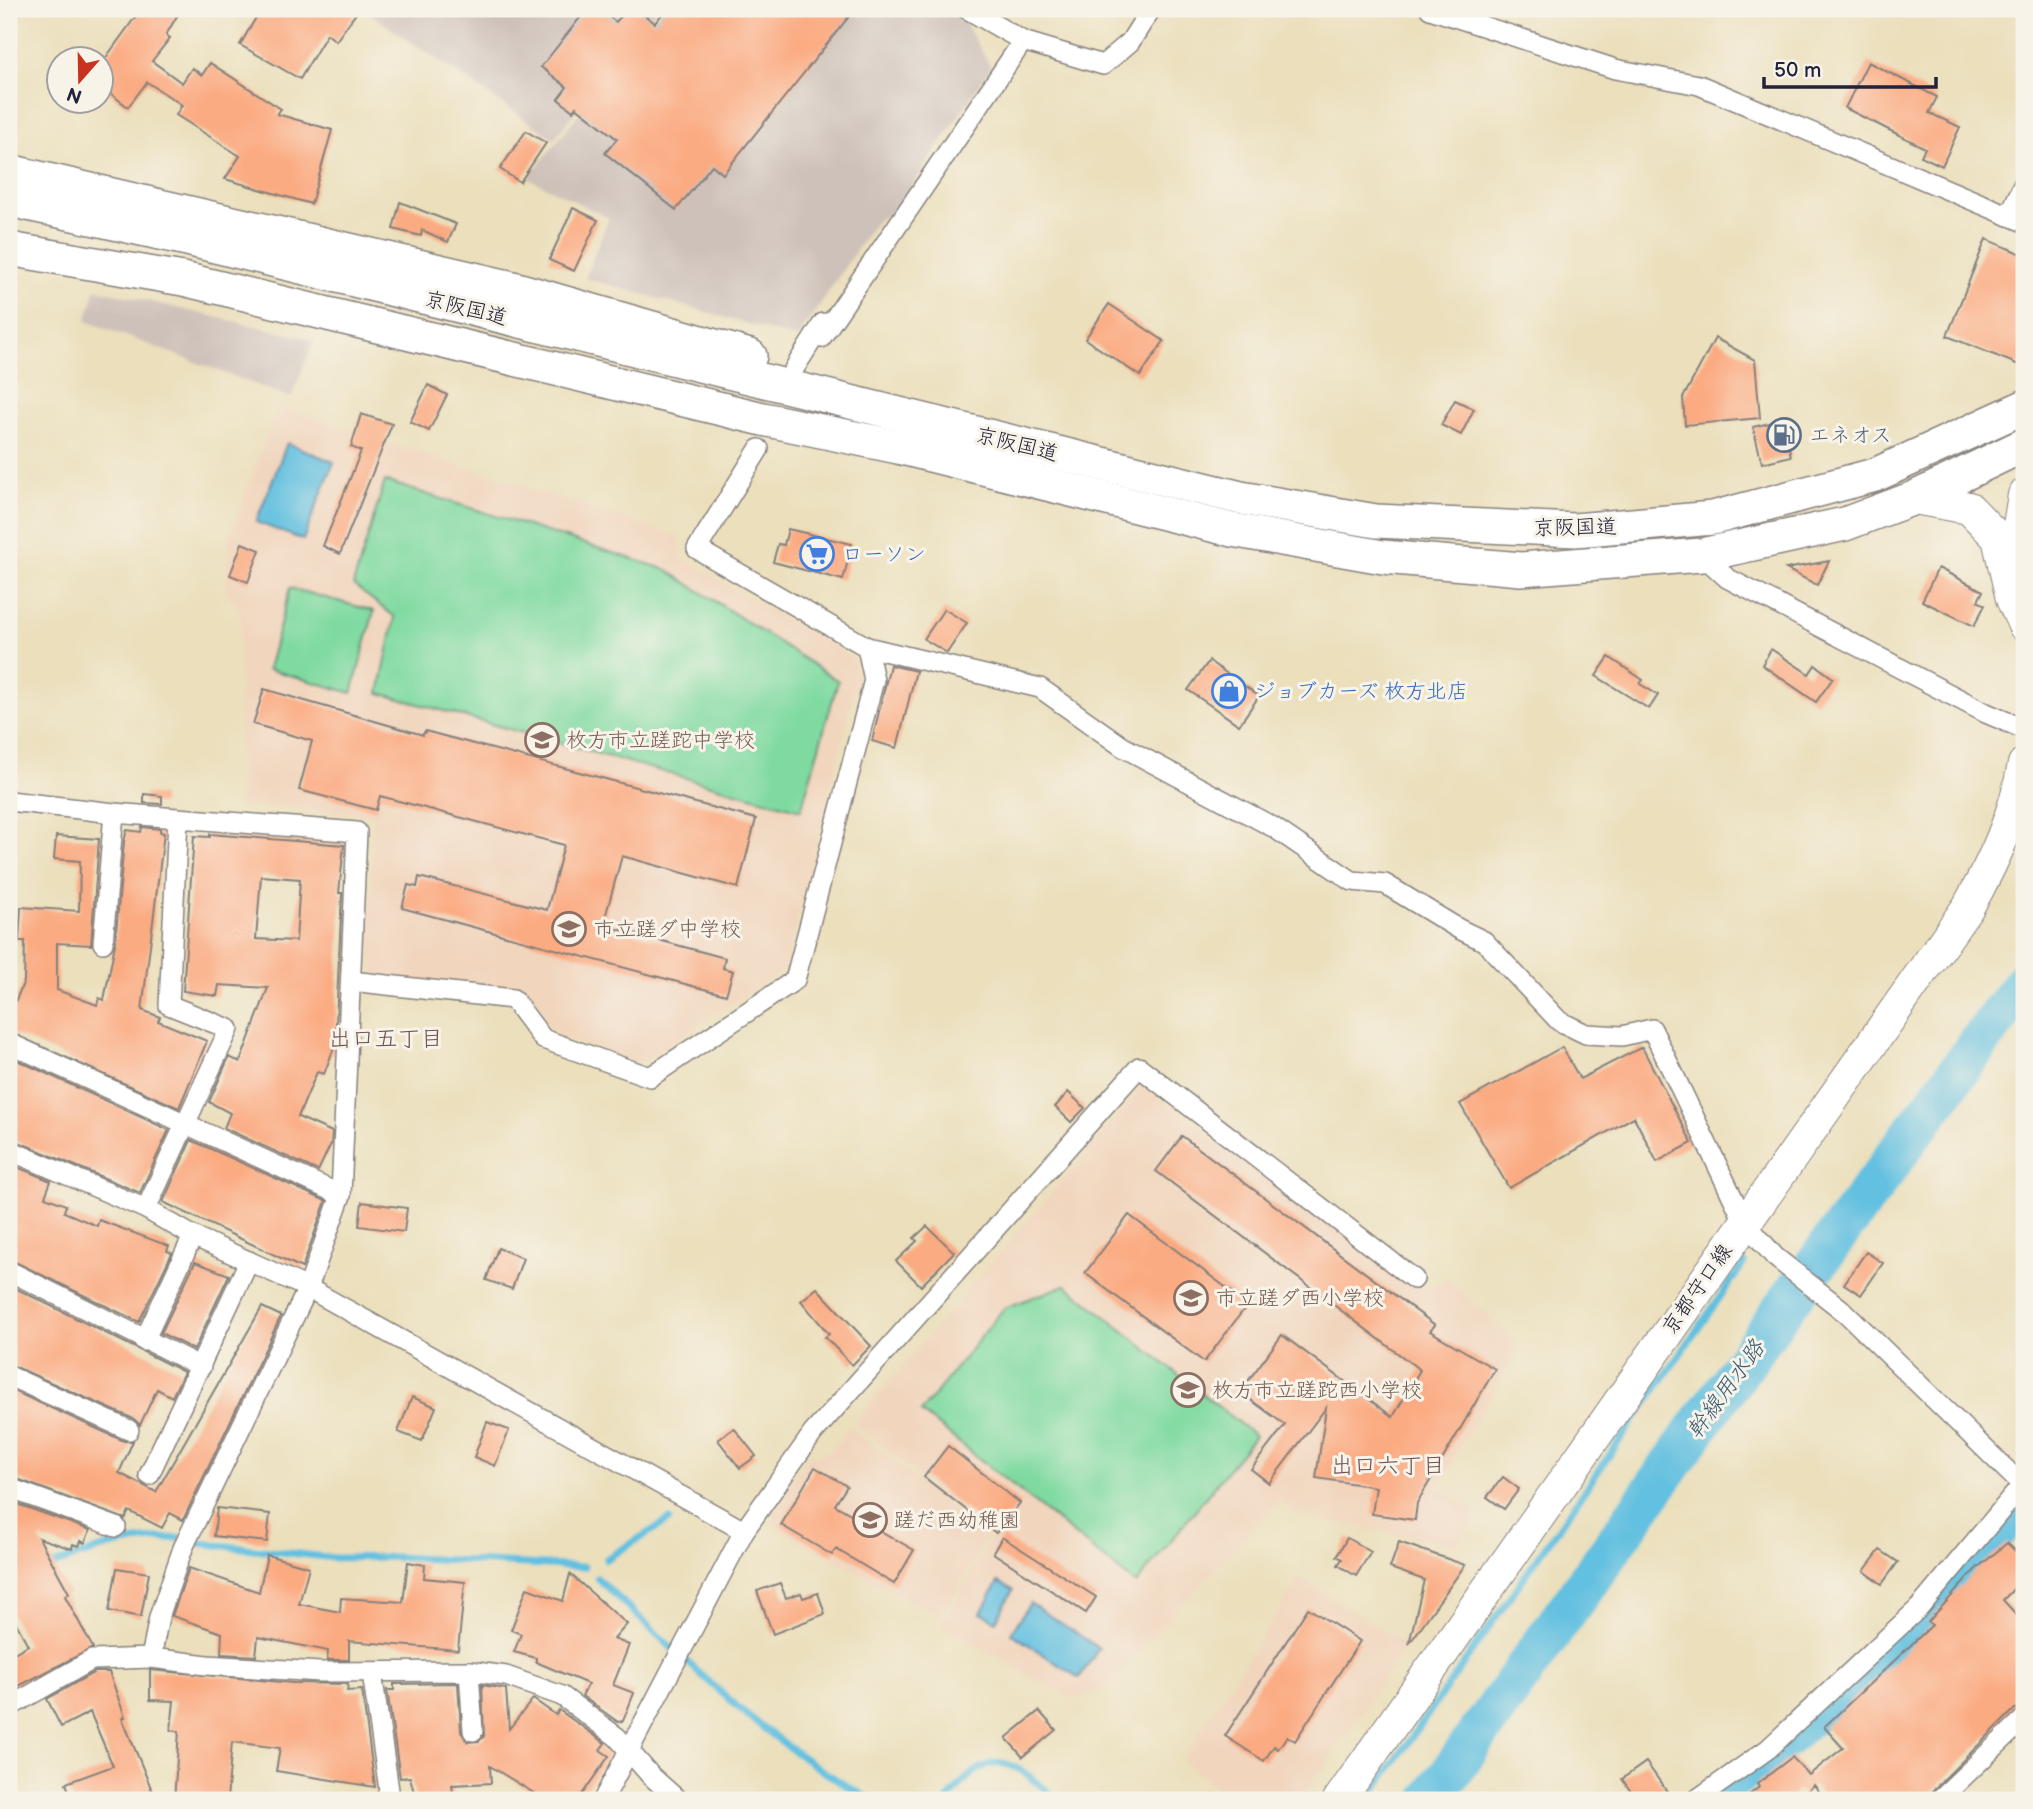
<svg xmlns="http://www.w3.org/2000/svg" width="2033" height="1809" font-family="'Balsamiq Sans','Klee One',sans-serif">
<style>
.built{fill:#f1d5bd}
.industrial{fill:#cec1ba}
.green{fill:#7fdaa0;stroke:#507e6e;stroke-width:2}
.water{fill:#62c0e0;stroke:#42718e;stroke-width:2}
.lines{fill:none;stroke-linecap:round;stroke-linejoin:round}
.stream{stroke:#62c0e0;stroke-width:7}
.canal{stroke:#62c0e0;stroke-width:24}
.river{stroke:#62c0e0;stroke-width:42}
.building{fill:#fbab82;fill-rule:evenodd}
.minor-casing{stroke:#86807c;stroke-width:22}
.primary-casing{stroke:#86807c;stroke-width:34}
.trunk-casing{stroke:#86807c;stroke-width:36}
.minor{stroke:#fff;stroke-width:19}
.primary{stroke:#fff;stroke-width:32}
.trunk{stroke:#fff;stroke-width:33}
.labels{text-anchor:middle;stroke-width:6;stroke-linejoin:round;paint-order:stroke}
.street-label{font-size:21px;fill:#22223b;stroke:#f7f3e8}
.service-label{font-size:21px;fill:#4e5e75;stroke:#f7f3e8;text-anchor:start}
.shop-label{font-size:21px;fill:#366cbe;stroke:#f7f3e8;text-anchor:start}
.education-label{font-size:21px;fill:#785e54;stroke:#f7f3e8;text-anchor:start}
.neighbourhood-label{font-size:23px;fill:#6e5254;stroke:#f7f3e8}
.water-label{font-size:23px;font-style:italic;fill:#385975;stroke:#f7f3e8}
</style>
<rect width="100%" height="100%" fill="#f7f3e8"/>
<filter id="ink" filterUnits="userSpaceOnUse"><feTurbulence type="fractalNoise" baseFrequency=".0143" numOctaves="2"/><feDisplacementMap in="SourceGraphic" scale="14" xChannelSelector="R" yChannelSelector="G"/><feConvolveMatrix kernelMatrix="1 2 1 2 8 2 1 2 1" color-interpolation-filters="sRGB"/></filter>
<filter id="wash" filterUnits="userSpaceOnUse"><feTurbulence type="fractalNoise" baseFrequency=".00686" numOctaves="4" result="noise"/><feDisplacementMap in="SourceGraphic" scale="28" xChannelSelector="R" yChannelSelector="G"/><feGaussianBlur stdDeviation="1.57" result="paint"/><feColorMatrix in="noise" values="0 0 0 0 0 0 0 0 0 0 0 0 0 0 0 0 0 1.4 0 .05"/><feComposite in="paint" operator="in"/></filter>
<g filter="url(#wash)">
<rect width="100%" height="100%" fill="#ebdfbc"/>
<g class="built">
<path d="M287,409L679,537L682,558L852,658L859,674L785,969L640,1063L559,1036L520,998L384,981L375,971L368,943L374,815L240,805V611L226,589L229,538L276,413Z"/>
<path d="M1144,1085L1420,1289L1450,1281L1512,1338L1514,1357L1437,1487L1478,1513L1457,1545L1303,1517L1278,1501L1105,1688L1071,1699L941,1625L991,1536L854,1423Z"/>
<path d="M851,1427L987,1537L941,1617L777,1528L771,1512L808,1457L830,1452Z"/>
<path d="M1300,1578L1407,1645L1301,1800H1232L1182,1760Z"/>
</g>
<g class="industrial">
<path d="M363,9H657L554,139Z"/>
<path d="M662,9H947L963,19L991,67L895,211L876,221L797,338L585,278L609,218L528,178Z"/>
<path d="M96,289L314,340L291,398L86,321Z"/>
</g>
<g class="green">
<path d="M385,481L667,570L838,681L801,810L379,693L395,617L353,585Z"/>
<path d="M290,588L374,611L352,693L268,669Z"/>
<path d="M1066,1285L1255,1436L1136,1584L921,1412L1004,1308Z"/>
</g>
<g class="water">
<path d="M287,443L334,462L303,540L256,522Z"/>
<path d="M998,1582L1013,1590L996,1621L981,1613Z"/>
<path d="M1030,1603L1099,1648L1079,1678L1011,1633Z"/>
</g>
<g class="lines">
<g class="stream">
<path d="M199,1543L335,1558L396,1557L584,1567"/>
<path d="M606,1559L669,1520"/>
<path d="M46,1568C94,1549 127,1538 179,1538"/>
<path d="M597,1578C684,1658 766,1744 872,1800"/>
<path d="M948,1800C988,1746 1014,1757 1056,1800"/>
<path d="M1368,1800L1744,1263"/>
</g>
<path class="canal" d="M1718,1800C1832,1719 1929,1616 2024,1514"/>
<path class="river" d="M1431,1800L1774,1321L2024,982"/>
</g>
<g id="blocks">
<g class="building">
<path d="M141,9H181L166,35L170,38L152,61L182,83L192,68L202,75L210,63L281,109L277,114L332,130L311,204L225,179L240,156L176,115L182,105L147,82L128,107L102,87V63Z"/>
<path d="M261,9H359L336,41L327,34L300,79L240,45Z"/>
<path d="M587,9H599L616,22L627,9H636L655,23L666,9H855L723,174L712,165L676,210L605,153L617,139L576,107L573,111L558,99L567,87L541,67Z"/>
<path d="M1868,62L1937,97L1929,113L1960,127L1942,166L1921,156L1925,148L1845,108Z"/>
<path d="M526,131L546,143L520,182L500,169Z"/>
<path d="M400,202L456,224L448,242L422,230L421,236L393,229Z"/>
<path d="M573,208L598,220L574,271L549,260Z"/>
<path d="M1986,239L2024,255V367L1947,336Z"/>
<path d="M1109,304L1164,341L1140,376L1085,339Z"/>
<path d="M1715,338L1755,360L1760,418L1685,425L1683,398Z"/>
<path d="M428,385L447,395L429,431L410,422Z"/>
<path d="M1455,400L1474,409L1461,435L1441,425Z"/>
<path d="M361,414L392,424L340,554L323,546L361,451L351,447Z"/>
<path d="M1782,420L1791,456L1762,463L1753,427Z"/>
<path d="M788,529L852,544L843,580L773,562L778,544L784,545Z"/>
<path d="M242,543L260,550L248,582L230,575Z"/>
<path d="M1829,561L1817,585L1786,569Z"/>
<path d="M1938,568L1983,591L1978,601L1985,605L1974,626L1922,601Z"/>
<path d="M944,609L967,623L947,653L924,639Z"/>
<path d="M1771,649L1809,674L1815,665L1833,678L1816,702L1762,665Z"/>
<path d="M1609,657L1643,680L1640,684L1658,695L1649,709L1596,676Z"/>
<path d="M1209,661L1259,696L1239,725L1188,690Z"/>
<path d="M890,665L916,671L897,748L872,741Z"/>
<path d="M264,689L423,735L425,731L756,819L738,888L622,856L603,925L725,958L723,968L733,971L726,995L402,908L408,885L417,887L419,877L547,910L564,845L380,796L376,810L299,790L312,741L253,724Z"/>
<path d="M144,794L162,796V804L144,803Z"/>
<path d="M142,827L160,829V832L164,833L142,1010L160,1017L158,1021L207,1041L179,1108L9,1032V1006L13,1007L24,981L25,941H19L21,907L79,911L80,861L54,859L56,836L99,839L91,945L57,943V990L97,1005L99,998L104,1000L115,944L124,841L127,830L141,832Z"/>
<path d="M210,834L344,845L339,893H342L335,1045L324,1074L317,1072L298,1117L332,1132L331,1144L318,1171L224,1128L230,1113L209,1102L229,1057L240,1062L268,988L219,985L217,996L183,991L194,836L210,837ZM261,876L300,879L296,941L256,939Z"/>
<path d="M1562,1047L1580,1079L1642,1047L1692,1143L1657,1162L1634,1117L1509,1188L1460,1104Z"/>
<path d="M15,1059L169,1130L140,1193L9,1138V1061Z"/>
<path d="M1068,1092L1085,1108L1071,1122L1055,1107Z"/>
<path d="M1182,1136L1435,1325L1430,1331L1495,1369L1417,1503L1415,1520L1372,1514L1376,1487L1316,1478L1326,1408L1269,1483L1251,1469L1285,1425L1240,1392L1282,1335L1393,1417L1420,1370L1156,1171Z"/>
<path d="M191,1140L326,1201L302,1268L163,1202Z"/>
<path d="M17,1167L51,1181L45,1197L66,1205L64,1212L97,1226L99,1220L169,1246L167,1251L172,1253L139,1322L9,1259V1188Z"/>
<path d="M362,1202L407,1208L404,1232L359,1226Z"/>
<path d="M1129,1215L1248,1304L1204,1362L1085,1273Z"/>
<path d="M927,1226L954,1252L921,1286L896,1261L917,1241L914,1238Z"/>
<path d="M498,1248L523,1258L512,1289L486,1280Z"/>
<path d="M1866,1252L1883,1263L1861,1295L1844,1284Z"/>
<path d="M195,1262L229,1275L194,1350L161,1333Z"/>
<path d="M9,1285L184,1372L172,1397L157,1389L140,1425L134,1419L9,1364Z"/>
<path d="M817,1288L871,1346L852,1365L825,1337L829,1334L801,1301Z"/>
<path d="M262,1307L281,1316L183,1520L170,1513L162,1528L129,1511L125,1519L9,1476V1389L124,1441H133L119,1473L156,1492Z"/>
<path d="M412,1397L436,1407L422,1441L398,1432Z"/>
<path d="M487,1422L509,1430L495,1466L474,1457Z"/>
<path d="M734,1428L756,1456L740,1468L718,1440Z"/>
<path d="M948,1446L1020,1503L996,1533L924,1477Z"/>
<path d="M815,1467L847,1486L835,1505L914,1550L894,1584L836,1549L832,1555L781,1525Z"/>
<path d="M1503,1477L1519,1489L1504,1509L1487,1497Z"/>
<path d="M9,1501L90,1530L85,1543L81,1541L79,1546L73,1544L72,1549L39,1538L69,1593L65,1596L93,1648L9,1691V1656L28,1645L9,1610Z"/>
<path d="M217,1508L270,1514L267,1542L214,1536Z"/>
<path d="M1002,1537L1096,1597L1086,1613L993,1553Z"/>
<path d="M1347,1538L1371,1552L1356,1576L1338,1565L1342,1559L1337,1556Z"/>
<path d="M1399,1542L1465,1565L1409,1644L1424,1580L1390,1568Z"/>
<path d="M2007,1543L2024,1559V1578L2003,1600L2024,1623V1707L2015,1709L1923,1800H1826L1814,1785L1803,1796L1798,1791L1787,1800H1743L1759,1787L1757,1784L1792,1757L1809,1775L1843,1748L1824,1727L1932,1625L1928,1622L1975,1570Z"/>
<path d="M1880,1550L1898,1562L1882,1584L1864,1571Z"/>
<path d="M267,1555L309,1567L299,1604L340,1612L341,1598L403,1602L408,1562L425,1565L424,1578L465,1582L458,1650L349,1641V1660H327L328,1651L258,1637L256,1656L221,1654L222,1633L172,1616L189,1568L259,1592Z"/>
<path d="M117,1568L149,1573L141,1617L109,1611Z"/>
<path d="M570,1574L627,1624L614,1639L629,1645L613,1685L634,1693L623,1721L618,1722L582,1696L588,1684L536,1662V1658L514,1652L521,1634L511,1630L527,1588L563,1601Z"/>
<path d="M780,1583L786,1598L801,1593L803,1598L818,1593L825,1614L773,1634L757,1591Z"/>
<path d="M1308,1608L1360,1641L1295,1741L1287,1736L1278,1749L1274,1746L1264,1761L1225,1736Z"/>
<path d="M150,1670L293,1683L348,1684L347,1691L362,1690L375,1787L276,1771L280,1748L232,1742L227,1800H174L179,1731L171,1730L174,1701L150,1700Z"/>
<path d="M95,1672H109L125,1717L122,1718L156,1800H123L121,1795L105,1800H72L66,1783L113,1766L90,1712L61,1727L47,1699Z"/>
<path d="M458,1683L461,1732L468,1742L479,1741L484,1736L482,1685L506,1689L509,1729L533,1699L556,1715L559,1710L605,1743L600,1750L609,1756L578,1800H545L490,1766L491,1783L452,1785L454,1800H416L410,1777L400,1778L387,1690H394V1684Z"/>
<path d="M1039,1711L1056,1730L1023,1757L1006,1738Z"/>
<path d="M1646,1762L1673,1800H1637L1622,1779Z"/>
</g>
</g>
</g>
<g filter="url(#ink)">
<use href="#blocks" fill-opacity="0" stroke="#86807c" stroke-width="2"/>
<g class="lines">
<g class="minor-casing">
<g id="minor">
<path d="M967,9L1023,41L1103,65L1130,42L1151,9"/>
<path d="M1430,9L1615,69L1699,85L2024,222"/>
<path d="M2009,216L2024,183"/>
<path d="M821,338L1023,41"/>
<path d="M794,369L823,323"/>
<path d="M1702,555L1727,578L1986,713L2024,729"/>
<path d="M867,647L1040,688L1123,747L1273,827L1352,881L1385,884L1459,929L1484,941L1559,1021L1586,1034L1622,1036L1652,1029L1744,1221L1775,1257L1846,1313L2022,1485"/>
<path d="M9,801L114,813L357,832L341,1195L308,1288L183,1548L159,1617L151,1658"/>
<path d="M103,943L114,813"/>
<path d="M351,981L513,999L543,1039L650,1077L795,980L874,680L867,647L697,549L759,449"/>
<path d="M9,1049L11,1044L341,1195"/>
<path d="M9,1150L146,1209L193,1236L308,1288L744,1531"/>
<path d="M146,1209L229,1029L169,1005L178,819"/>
<path d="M9,1271L201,1367"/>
<path d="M144,1341L193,1236"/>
<path d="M9,1376L129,1430"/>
<path d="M149,1475L249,1261"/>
<path d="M9,1488L116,1527"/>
<path d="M469,1671L473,1731"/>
<path d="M372,1673L389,1790L385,1800"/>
<path d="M9,1707L92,1660L151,1658L207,1665L320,1672L469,1671L506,1676L562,1696L617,1737L651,1776L678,1800"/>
<path d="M603,1800L744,1531L813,1433L1139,1067L1414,1279"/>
<path d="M1696,1800L1768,1749L1920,1607L2024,1483"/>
<path d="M1939,1800L2024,1719"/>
</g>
</g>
<g class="primary-casing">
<g id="primary">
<path d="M2024,495L2017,537L2024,569"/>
<path d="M1914,498L1969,508L1998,538L2012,599L2024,625"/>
<path d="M1339,1800L1968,907C1994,861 2015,816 2024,764"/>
</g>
</g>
<g class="trunk-casing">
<g id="trunk">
<path d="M9,171L517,289L750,356"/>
<path d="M9,200L191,240L1241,498L1376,521L1575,530L1713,518L1875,475L2024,407"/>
<path d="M9,249L183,279L763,419L898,447L1232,530L1383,557L1521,569L1702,555L1845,524L1914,498L2024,445"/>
</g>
</g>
<use href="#minor" class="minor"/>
<use href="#primary" class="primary"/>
<use href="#trunk" class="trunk"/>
</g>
</g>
<defs>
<g id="fuel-ring" transform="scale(1.75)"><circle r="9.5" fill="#f7f3e8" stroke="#5c6f8a" stroke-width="1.5"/><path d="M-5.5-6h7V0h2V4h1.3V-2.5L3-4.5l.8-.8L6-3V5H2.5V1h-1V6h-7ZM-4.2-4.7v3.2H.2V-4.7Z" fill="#5c6f8a"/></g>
<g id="supermarket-ring" transform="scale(1.75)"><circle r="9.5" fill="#f7f3e8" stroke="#3f7fe0" stroke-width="1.5"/><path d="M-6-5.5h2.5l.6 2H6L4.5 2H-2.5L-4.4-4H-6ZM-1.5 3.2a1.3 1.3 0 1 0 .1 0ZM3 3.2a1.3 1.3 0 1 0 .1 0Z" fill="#3f7fe0"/></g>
<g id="shop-ring" transform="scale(1.75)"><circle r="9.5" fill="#f7f3e8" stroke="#3f7fe0" stroke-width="1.5"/><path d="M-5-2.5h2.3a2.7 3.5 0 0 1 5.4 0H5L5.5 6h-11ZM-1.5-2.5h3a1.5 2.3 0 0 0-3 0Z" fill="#3f7fe0"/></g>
<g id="school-ring" transform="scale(1.75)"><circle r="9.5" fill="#f7f3e8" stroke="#8d6e63" stroke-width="1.5"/><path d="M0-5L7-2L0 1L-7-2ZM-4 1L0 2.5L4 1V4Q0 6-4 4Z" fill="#8d6e63"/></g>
</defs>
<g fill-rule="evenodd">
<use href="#fuel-ring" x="1784" y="435"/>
<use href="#supermarket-ring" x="817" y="554"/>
<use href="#shop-ring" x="1229" y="691"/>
<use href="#school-ring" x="542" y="740"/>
<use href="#school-ring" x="569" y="929"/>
<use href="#school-ring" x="1191" y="1298"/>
<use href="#school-ring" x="1188" y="1390"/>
<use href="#school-ring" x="870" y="1520"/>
</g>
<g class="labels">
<g class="street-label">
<text transform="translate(466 308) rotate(14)" y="7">京阪国道</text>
<text transform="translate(1017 444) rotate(14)" y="7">京阪国道</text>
<text transform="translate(1575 527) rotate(-1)" y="7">京阪国道</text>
<text transform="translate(1697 1289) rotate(-55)" y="7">京都守口線</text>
</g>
<g class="service-label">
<text x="1809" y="442">エネオス</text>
</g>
<g class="shop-label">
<text x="842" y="561">ローソン</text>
<text x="1254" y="698">ジョブカーズ 枚方北店</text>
</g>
<g class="education-label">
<text x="566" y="747">枚方市立蹉跎中学校</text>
<text x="594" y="936">市立蹉ダ中学校</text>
<text x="1216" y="1305">市立蹉ダ西小学校</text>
<text x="1212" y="1397">枚方市立蹉跎西小学校</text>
<text x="894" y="1527">蹉だ西幼稚園</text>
</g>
<g class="neighbourhood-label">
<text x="386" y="1046">出口五丁目</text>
<text x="1388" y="1473">出口六丁目</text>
</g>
<g class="water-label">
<text transform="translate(1725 1389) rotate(-54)" y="8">幹線用水路</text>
</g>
</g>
<rect width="2033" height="1809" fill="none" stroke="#f7f3e8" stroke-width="35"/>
<g transform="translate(80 80) rotate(200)"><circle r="33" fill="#f7f3e8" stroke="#a29fa3" stroke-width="2"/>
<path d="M0-5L12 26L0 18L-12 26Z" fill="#c8321e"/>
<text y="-10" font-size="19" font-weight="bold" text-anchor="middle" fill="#22223b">N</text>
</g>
<path d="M1764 77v10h172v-10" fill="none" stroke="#22223b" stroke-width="3.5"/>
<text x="1774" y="77" font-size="21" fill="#22223b" stroke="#f7f3e8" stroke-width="5" paint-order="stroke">50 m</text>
</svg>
